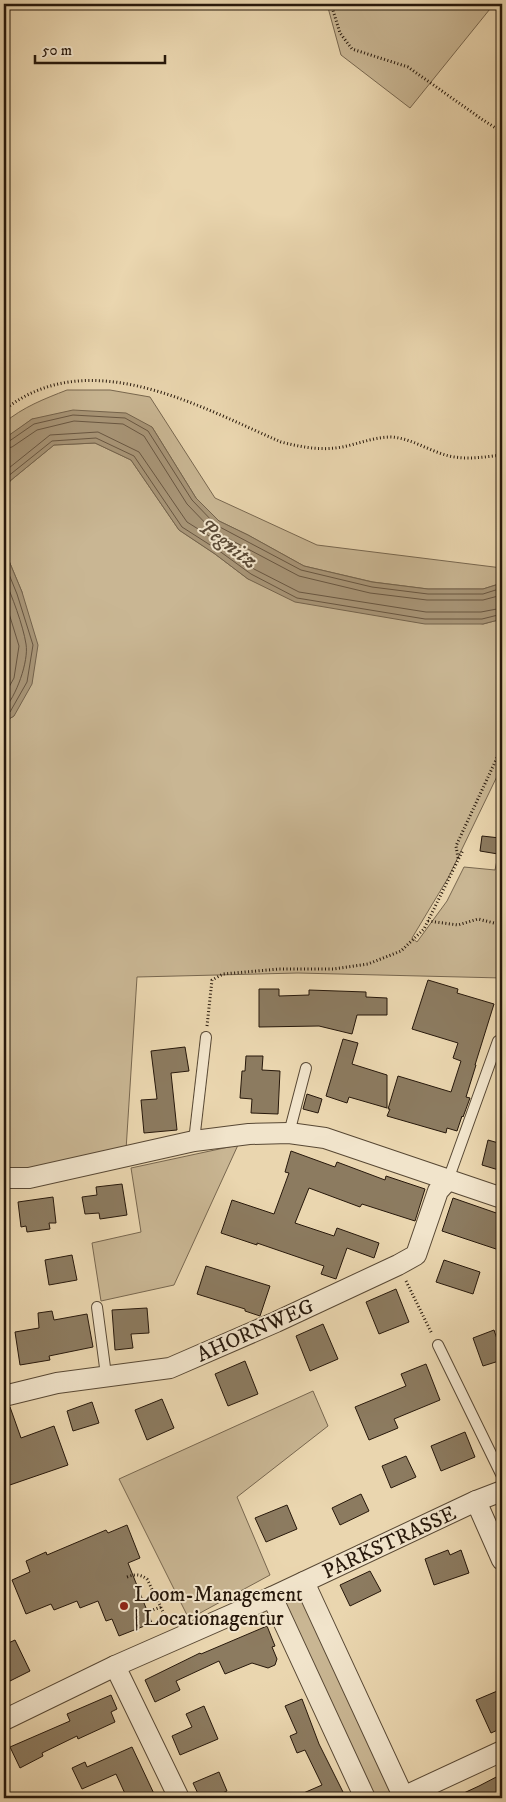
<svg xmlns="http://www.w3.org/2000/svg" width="506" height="1802" font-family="'IM FELL DW Pica',serif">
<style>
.green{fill:#c9b693;stroke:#78674f}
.water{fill:#a89577;stroke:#74634c}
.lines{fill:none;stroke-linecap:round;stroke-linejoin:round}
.shore{stroke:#685641;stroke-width:1}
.building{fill:#8c7b60;stroke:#27180b}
.service-casing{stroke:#584834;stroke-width:12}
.minor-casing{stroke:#584834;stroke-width:22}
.path{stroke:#27180b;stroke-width:3;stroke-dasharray:1 2.5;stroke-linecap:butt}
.service{stroke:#f1e4cb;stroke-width:10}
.minor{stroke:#f1e4cb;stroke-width:20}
.poi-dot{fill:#8f2418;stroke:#f1e4cb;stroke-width:2}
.labels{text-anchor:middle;stroke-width:4;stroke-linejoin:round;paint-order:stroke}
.street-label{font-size:21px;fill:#27180b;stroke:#f1e4cb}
.poi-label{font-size:21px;fill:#27180b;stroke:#f1e4cb;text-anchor:start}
.water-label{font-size:22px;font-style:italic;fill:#5b4a36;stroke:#f1e4cb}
</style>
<rect width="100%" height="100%" fill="#ead6af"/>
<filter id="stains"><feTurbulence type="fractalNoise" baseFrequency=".004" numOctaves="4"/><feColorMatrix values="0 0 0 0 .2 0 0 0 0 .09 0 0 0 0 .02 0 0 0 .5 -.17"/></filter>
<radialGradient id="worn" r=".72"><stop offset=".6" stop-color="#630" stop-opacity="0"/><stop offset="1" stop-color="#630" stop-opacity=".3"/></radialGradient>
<g class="green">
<path d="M327,4H494L410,108L341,55Z"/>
<path d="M67,390H110L150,397L215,498L317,545L502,568V583L483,589H428L373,582L304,566L248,535L219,521L196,498L152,427L32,419L4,440V423C23,407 44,399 67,390Z"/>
<path d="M95,443L131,460L179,530L215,554L248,579L483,624L502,619V766L448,878L412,938L417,942L447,901L464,867L495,870L497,860L502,861V978L298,973L137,977L126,1150L29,1171L4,1172V722L14,716L22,592L4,549V492L10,481L54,445Z"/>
<path d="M238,1145L174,1285L101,1301L92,1243L141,1232L131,1168Z"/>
<path d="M313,1391L328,1426L237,1497L270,1575L189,1619L119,1479Z"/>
<path d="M305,1593L400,1798H374L285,1601Z"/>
</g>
<g class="water">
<path d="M73,410L126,413L152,427L196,498L219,521L248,535L304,566L372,582L428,589H483L502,583V619L483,624H425L295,602L248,579L215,554L179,530L131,460L95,443L54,445L10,481L4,492V440L5,438L32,419Z"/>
<path d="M4,549L22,592L38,645L32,684L14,716L4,722Z"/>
</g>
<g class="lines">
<g class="shore">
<path d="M4,443L8,442L34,424L73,415L125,418L148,431L192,500L216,525L301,570L372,587L428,594H483L502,588"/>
<path d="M4,449L12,447L37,430L74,421L123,424L144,436L187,504L212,530L299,576L370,593L427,600H483L502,595"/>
<path d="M4,472L50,435L98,432L139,452L187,522L222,544L254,569L299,592L426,612H481L502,608"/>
<path d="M4,482L7,477L52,441L96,438L134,456L182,527L218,550L251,574L297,598L425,619H482L502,614"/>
<path d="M4,562L17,594L33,645L27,682L10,712L4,716"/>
<path d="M4,578C12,596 23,625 26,644C29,661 16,697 4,709"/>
<path d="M4,597L19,646L14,678L4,696"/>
</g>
</g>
<g class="building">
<path d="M482,836L500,838L498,854L480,851Z"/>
<path d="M428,980L458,989L457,993L494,1004L475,1065H476L466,1097L470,1098L463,1117L462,1116L457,1131L447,1128L446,1133L387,1116L390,1109H388L398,1076L451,1092L461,1061L453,1058L458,1043L412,1029Z"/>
<path d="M259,989H279V996L309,995V990L366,992V997L387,998V1015H357L352,1034L319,1026L259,1027Z"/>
<path d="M343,1039L358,1043L352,1064L387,1075V1108L349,1097L347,1103L326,1096Z"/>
<path d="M185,1047L189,1071L171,1073L177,1130L144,1133L141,1100L157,1099L151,1051Z"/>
<path d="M246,1056H263L262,1070L280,1071L278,1114L251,1113L252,1099L240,1098L242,1071H245Z"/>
<path d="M307,1094L322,1099L318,1113L303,1109Z"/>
<path d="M488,1140L502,1144V1171L482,1165Z"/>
<path d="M291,1151L335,1167L337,1162L385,1180L386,1176L425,1189L415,1221L362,1204L360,1207L309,1188L295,1223L334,1236L337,1228L379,1243L374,1258L347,1248L336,1279L321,1274L324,1266L257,1243V1245L221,1233L232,1200L274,1214L289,1173L285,1172Z"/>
<path d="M122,1184L127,1215L100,1219L99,1213L85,1214L82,1197L97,1195L96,1187Z"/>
<path d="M53,1197L56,1223H49L50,1229L27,1232L26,1226L21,1227L18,1202Z"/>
<path d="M453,1198L502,1215V1251L442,1231Z"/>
<path d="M72,1255L77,1280L49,1285L45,1260Z"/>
<path d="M444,1260L480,1272L473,1294L436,1282Z"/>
<path d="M206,1266L270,1286L260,1316L245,1311V1309L197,1294Z"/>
<path d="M396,1289L409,1322L379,1334L366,1302Z"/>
<path d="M147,1308L149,1333L131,1334L133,1348L115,1350L112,1310Z"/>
<path d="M52,1311L54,1320L87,1314L93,1347L49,1356L50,1360L20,1365L15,1332L39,1328L38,1313Z"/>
<path d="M323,1324L338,1359L310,1371L296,1336Z"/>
<path d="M494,1330L502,1354V1360L483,1366L473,1338Z"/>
<path d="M245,1361L258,1394L228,1406L215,1374Z"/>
<path d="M426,1364L440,1400L394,1419L398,1428L369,1440L355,1407L406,1386L401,1374Z"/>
<path d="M162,1399L174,1428L147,1440L135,1410Z"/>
<path d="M92,1402L99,1423L73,1431L67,1411Z"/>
<path d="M10,1407L21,1438L54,1426L68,1465L4,1487V1408Z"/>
<path d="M465,1432L475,1457L441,1471L431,1446Z"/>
<path d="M406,1456L416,1477L391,1488L382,1466Z"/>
<path d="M361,1494L369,1511L340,1525L332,1508Z"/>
<path d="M287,1505L297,1529L266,1542L255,1518Z"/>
<path d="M127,1525L140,1558L128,1563L152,1623L119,1636L112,1619L106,1621L98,1601L80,1608L77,1601L54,1610L51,1604L26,1614L12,1580L30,1572L26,1561L46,1552L47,1555L106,1530L108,1533Z"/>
<path d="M448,1550L450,1555L461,1550L469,1573L434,1585L425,1559Z"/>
<path d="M370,1571L381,1591L350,1606L340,1585Z"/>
<path d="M267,1626L275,1646L272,1647L277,1659L275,1665L268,1668L252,1663L225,1674L219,1661L176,1681L180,1690L155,1702L145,1680L200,1653L201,1654Z"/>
<path d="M15,1640L30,1671L4,1684V1645Z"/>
<path d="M502,1689V1728L491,1733L476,1700Z"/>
<path d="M111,1695L117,1709L111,1712L115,1722L78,1739L77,1736L42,1753L43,1756L20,1768L10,1747L70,1721L67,1714Z"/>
<path d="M302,1699L319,1744L346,1798H292L322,1785L305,1750L297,1753L290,1736L297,1733L285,1706Z"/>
<path d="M204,1706L218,1739L180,1755L172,1736L192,1727L186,1714Z"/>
<path d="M132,1747L156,1798H127L116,1774L82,1789L72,1768L85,1762L87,1767Z"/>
<path d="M219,1772L227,1791L211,1798H200L193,1783Z"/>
<path d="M502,1774V1798H453L479,1786Z"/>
</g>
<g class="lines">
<g class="service-casing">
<g id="service">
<path d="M289,1133L306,1068"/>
<path d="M194,1141L206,1037"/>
<path d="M448,1180L498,1041"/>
<path d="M97,1307L106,1375"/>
<path d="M438,1345L502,1476"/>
</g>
</g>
<g class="minor-casing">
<g id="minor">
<path d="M4,1178H29L194,1141L249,1134L289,1133L325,1138L502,1198"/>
<path d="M4,1396L57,1383L170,1368L276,1322L398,1265L416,1255L438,1191L448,1180"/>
<path d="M476,1501L502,1560"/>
<path d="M304,1582L404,1798"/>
<path d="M272,1597L365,1798"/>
<path d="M115,1666L179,1798"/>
<path d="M4,1720L115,1666L272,1597L476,1501L502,1491"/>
<path d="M403,1797L502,1751"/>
</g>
</g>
<g class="path">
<path d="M331,4L340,33L352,49L408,67L483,120L502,132"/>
<path d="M4,410C89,343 198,406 281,442C301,447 321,451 342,447C358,444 374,437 391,437C411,438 429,451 449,456C467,460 484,457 502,455"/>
<path d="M458,858L456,846L502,747"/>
<path d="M428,921L458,925L478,919L502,925"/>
<path d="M207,1026L212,980L223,974L279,969H333L368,964L401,951L424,929L463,850"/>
<path d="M406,1281L432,1334"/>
<path d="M127,1577C135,1574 140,1574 147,1579L168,1622"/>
<path d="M150,1611L161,1607"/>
</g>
<use href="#service" class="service"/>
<use href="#minor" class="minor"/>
</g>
<circle class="poi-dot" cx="124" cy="1606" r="5"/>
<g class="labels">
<g class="street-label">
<text transform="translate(255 1330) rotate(-24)" y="7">AHORNWEG</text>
<text transform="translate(389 1542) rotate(-25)" y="7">PARKSTRASSE</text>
</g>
<g class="poi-label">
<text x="134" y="1601">Loom-Management<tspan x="134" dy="24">| Locationagentur</tspan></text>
</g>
<g class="water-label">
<text transform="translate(229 543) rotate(37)" y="8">Pegnitz</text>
</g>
</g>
<rect width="506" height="1802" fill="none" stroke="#ead6af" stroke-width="20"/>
<rect x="5" y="5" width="496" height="1792" fill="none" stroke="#27180b" stroke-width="2.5"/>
<rect x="10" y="10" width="486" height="1782" fill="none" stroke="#27180b"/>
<path d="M35 55v8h130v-8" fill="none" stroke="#27180b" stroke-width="2.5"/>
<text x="42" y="55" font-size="15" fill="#27180b" stroke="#f1e4cb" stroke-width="4" paint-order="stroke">50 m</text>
<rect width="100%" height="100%" filter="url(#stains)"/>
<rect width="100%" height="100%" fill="url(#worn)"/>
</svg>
